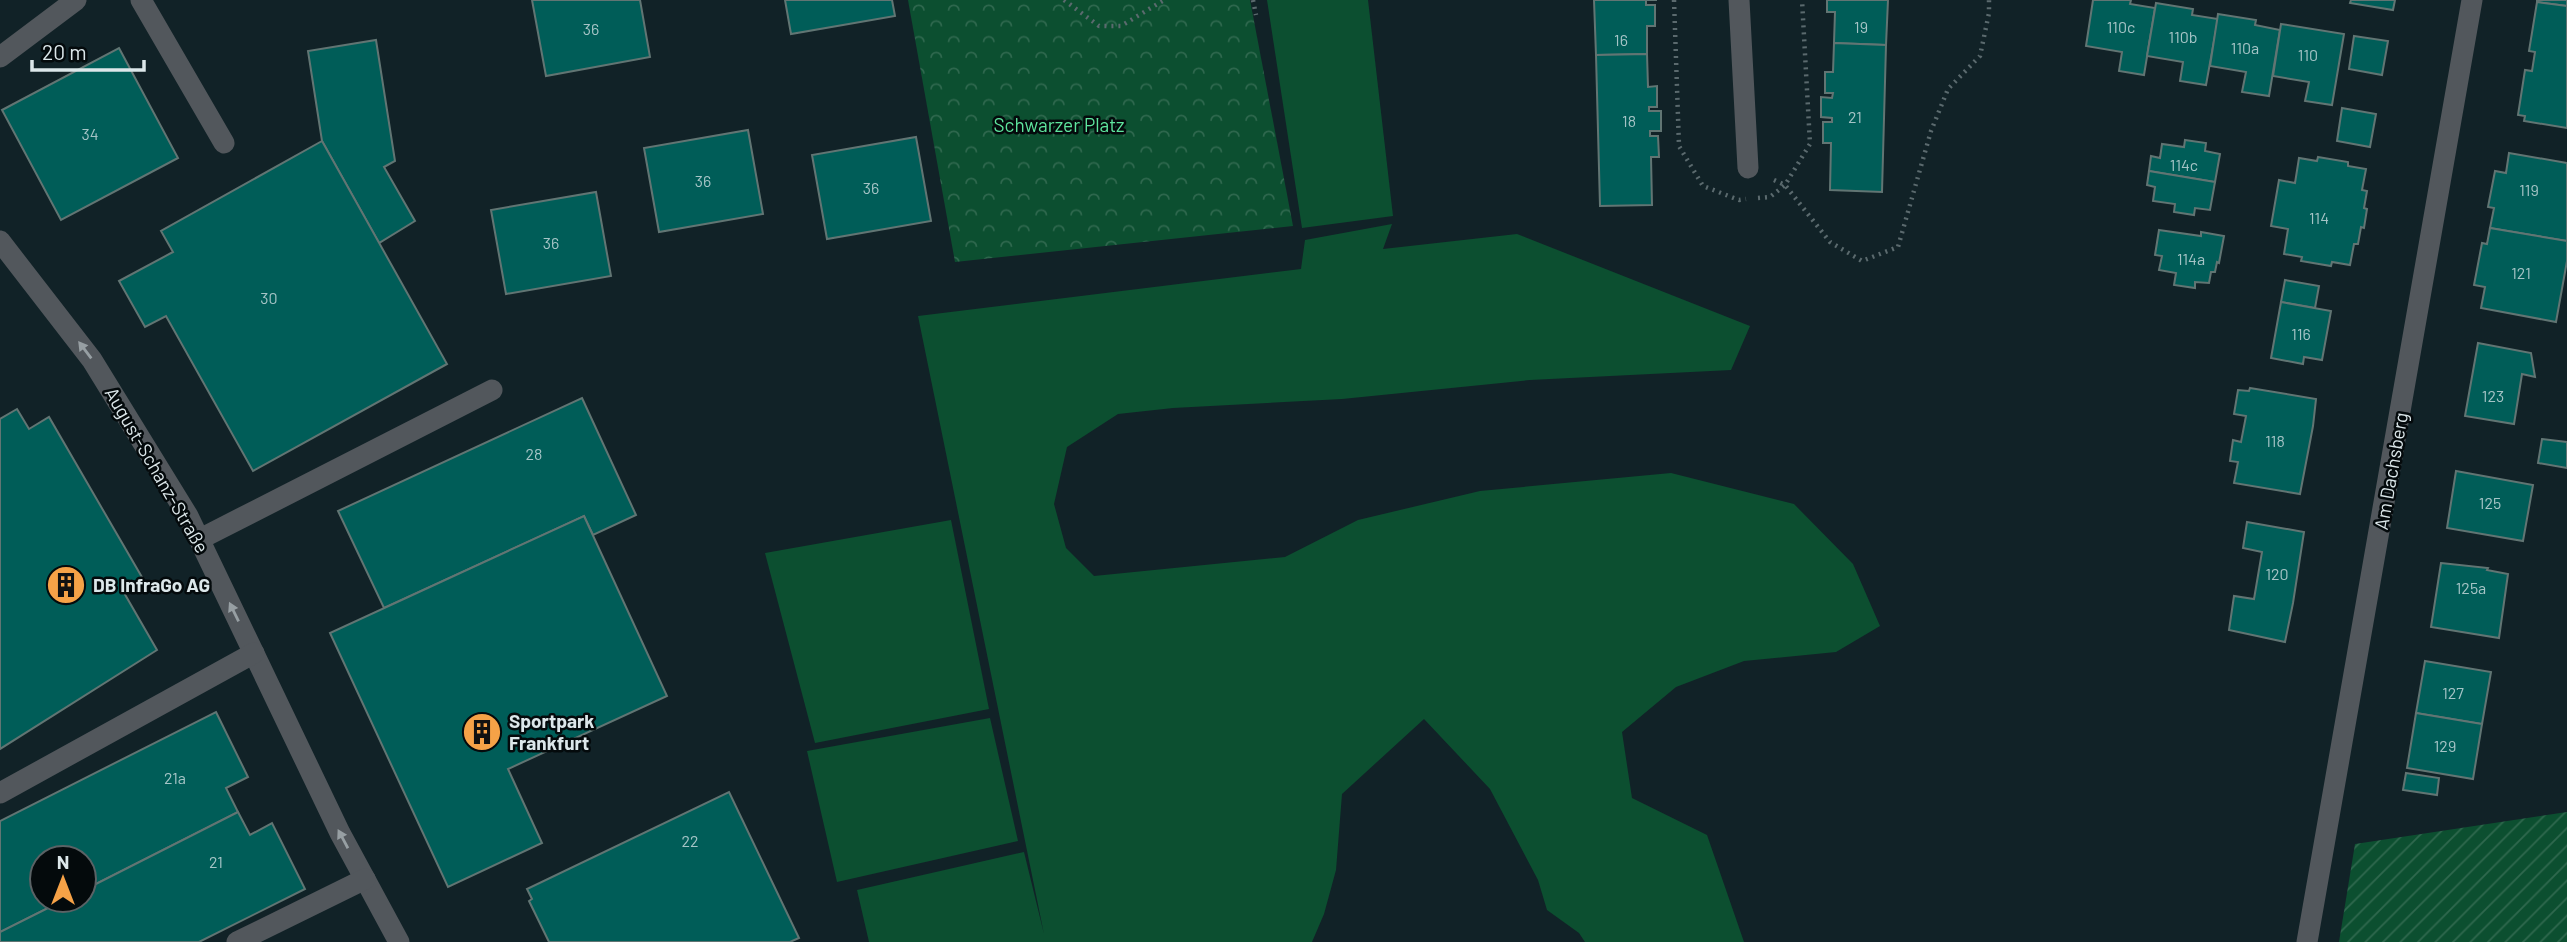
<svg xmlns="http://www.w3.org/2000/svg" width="2567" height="942" font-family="Barlow,sans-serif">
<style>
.grass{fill:#0c4f30}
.park{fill:url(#park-crowns)}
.garden{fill:url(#garden-furrows)}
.building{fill:#005d58;stroke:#617573;stroke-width:2}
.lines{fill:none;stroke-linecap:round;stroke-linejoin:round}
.path{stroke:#5b6a6e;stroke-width:4.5;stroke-dasharray:2 5;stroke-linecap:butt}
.minor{stroke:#52575c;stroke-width:21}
.oneway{fill:#979fa3}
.labels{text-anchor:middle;stroke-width:5;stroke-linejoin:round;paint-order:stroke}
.number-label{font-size:16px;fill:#a5c4c6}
.park-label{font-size:19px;fill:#5ee59e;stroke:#040a0c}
.street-label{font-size:19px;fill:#dce7ea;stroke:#040a0c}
.poi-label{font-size:19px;font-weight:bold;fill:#dce7ea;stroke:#040a0c;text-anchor:start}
</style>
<defs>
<pattern id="park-crowns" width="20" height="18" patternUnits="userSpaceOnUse" patternTransform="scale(1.75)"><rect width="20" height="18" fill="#0c4f30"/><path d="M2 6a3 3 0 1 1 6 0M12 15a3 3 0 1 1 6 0" fill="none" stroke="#2f684e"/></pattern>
<pattern id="garden-furrows" width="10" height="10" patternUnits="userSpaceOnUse" patternTransform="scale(1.75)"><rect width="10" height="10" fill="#0c4f30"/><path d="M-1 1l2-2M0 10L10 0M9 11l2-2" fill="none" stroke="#2f684e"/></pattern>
</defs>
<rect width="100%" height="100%" fill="#112227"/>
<g class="grass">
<path d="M1267,0H1368L1393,216L1302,228Z"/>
<path d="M1392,224L1383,249L1517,234L1750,326L1731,370L1530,380L1342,399L1173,408L1118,414L1067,447L1054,504L1066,548L1094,576L1285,557L1358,520L1480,491L1671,473L1794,504L1853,564L1880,626L1836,652L1744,661L1676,687L1622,732L1632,798L1707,835L1744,942H1585L1579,933L1547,910L1538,880L1490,789L1424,719L1342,794L1336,870L1324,914L1312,942H869L857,890L1024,852L1044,934L918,316L1301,269L1305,240Z"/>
<path d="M951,520L989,709L815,743L765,553Z"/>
<path d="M990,718L1018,841L837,882L807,751Z"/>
</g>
<path class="park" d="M908,0H1250L1293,226L955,262Z"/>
<path class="garden" d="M2567,812V942H2339L2355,844Z"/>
<g class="building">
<path d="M532,0H640L650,57L546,76Z"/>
<path d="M785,0H892L895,16L791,34Z"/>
<path d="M1594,0H1657H1646V5H1655V26H1647V54L1596,55Z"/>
<path d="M1827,0H1888L1886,45L1834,43L1835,12H1827Z"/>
<path d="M2093,0H2131L2130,4L2155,8L2144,75L2119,71L2122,52L2086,46Z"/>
<path d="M2351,0H2395L2393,10L2350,3Z"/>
<path d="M2537,0H2567V6L2537,2Z"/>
<path d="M2537,2L2567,6V128L2524,121L2525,116L2518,115L2525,70L2532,71L2535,52L2529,51Z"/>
<path d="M2156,3L2193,9L2192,15L2218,19L2206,85L2180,81L2183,62L2147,56Z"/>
<path d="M2218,14L2256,20L2255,25L2280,30L2269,96L2242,92L2246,72L2210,66Z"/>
<path d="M2281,24L2344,34L2332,105L2305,101L2309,82L2273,76Z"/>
<path d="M2354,36L2388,41L2382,75L2349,69Z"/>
<path d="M376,40L395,161L384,167L415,221L379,243L322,141L308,51Z"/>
<path d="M1834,43L1886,45L1882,192L1830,190L1831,143H1823V122H1832V118L1821,117V97L1832,98L1833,93H1825V72H1833Z"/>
<path d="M119,48L178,158L61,220L2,110Z"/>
<path d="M1647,54L1648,87L1657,86V107H1649V111H1661V131H1650V136H1658L1659,157H1651L1652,205L1600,206L1596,55Z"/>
<path d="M2342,108L2376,114L2370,147L2337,141Z"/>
<path d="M748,130L763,214L659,232L644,148Z"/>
<path d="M916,137L931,221L827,239L812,155Z"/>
<path d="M2185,140L2206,143L2205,151L2220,154L2215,182L2149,171L2151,156L2160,158L2162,144L2184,147Z"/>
<path d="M322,141L447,364L253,471L166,316L145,327L119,281L173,252L161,231Z"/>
<path d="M2509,153L2567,163V241L2490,228L2494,208L2488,207L2495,171L2506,173Z"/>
<path d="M2318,157L2348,162V166L2366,169L2362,190L2367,191L2364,208L2367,209L2364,228L2361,227L2358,244H2354L2350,265L2332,262L2331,266L2301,261L2302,257L2284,254L2288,229L2271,226L2279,180L2295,183L2299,158L2317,161Z"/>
<path d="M2149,171L2215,182L2210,210L2195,208L2194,215L2174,212L2175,204L2153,201L2155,187L2147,185Z"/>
<path d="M596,192L611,276L506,294L491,210Z"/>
<path d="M2490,228L2567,241V261L2556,322L2481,308L2485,287L2474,285L2482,243L2487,244Z"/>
<path d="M2159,230L2201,236V232L2224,236L2219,263L2217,262L2215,272H2211L2209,283L2195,282V288L2174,285L2176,273L2159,270L2162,256L2155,255Z"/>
<path d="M2285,280L2319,286L2315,308L2281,302Z"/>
<path d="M2281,302L2331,311L2322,360L2304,357L2303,364L2271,358Z"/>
<path d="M2478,343L2531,353L2535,377L2522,374L2514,424L2465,416Z"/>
<path d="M2250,388L2316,399L2313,426L2300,494L2234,483L2238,462L2230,461L2233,440L2241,442L2246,416L2234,414L2238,390L2249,391Z"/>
<path d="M582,398L636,515L593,535L584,516L384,608L338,511Z"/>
<path d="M17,409L29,429L49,417L143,579L123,591L157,650L0,749V419Z"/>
<path d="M2542,439L2567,442V468L2538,463Z"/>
<path d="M2456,471L2533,485L2523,541L2447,528Z"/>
<path d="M584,516L667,696L508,769L542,843L448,887L330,633Z"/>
<path d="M2247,522L2304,532L2293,603L2285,642L2229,630L2234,596L2254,599L2262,552L2243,548Z"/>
<path d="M2441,563L2488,568L2487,570L2508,574L2499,638L2431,627Z"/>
<path d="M2425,661L2491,672L2482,724L2416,713Z"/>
<path d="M216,712L248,777L226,788L238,812L84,890V858H42V900H64L0,932V821Z"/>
<path d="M2416,713L2482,724L2473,779L2407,768Z"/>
<path d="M2406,773L2439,778L2437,795L2403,790Z"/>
<path d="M729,792L799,938L790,942H549L529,901L532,899L527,889Z"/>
<path d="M238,812L250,835L272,823L305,889L199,942H0V932L64,900H84V890Z"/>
</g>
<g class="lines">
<g class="path">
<path d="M1064,0L1099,26H1121L1164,0"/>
<path d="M1253,0L1256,15"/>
<path d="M1674,0L1679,146L1703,186L1739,200L1746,199"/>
<path d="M1774,180L1785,185L1830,242L1862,261L1898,247L1931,131L1948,89L1980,56L1989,13V0"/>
<path d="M1758,198L1770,197L1785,185L1810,144L1802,0"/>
</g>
<g class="minor">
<path d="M141,0L224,143"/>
<path d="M1739,0L1748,168"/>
<path d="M0,57L76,0"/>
<path d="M0,241L92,360L188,516L340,833L399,942"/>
<path d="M200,539L492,390"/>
<path d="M0,793L254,653"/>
<path d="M237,942L365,879"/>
<path d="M2307,942L2472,0"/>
</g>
</g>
<defs><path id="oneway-solid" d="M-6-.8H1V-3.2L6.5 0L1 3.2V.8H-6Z" transform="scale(1.75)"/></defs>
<g class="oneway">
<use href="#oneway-solid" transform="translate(85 350) rotate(-127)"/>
<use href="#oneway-solid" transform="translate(234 612) rotate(-116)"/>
<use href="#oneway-solid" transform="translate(343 839) rotate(-118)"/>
</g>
<defs>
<g id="building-disc" transform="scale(2.0125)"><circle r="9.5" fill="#f6a247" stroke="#040a0c"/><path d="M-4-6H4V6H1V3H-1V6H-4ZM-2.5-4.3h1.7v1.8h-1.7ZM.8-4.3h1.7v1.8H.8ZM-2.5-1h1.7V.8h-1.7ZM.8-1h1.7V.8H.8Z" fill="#111"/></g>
</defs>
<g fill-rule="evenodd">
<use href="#building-disc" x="66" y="585"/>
<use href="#building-disc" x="482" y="732"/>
</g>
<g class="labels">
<g class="number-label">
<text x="1861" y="33">19</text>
<text x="2121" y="33">110c</text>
<text x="591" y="35">36</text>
<text x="2183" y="43">110b</text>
<text x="1621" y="46">16</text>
<text x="2245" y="54">110a</text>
<text x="2308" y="61">110</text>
<text x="1855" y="123">21</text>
<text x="1629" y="127">18</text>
<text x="90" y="140">34</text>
<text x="2184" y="171">114c</text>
<text x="703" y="187">36</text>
<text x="871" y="194">36</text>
<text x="2529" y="196">119</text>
<text x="2319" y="224">114</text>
<text x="551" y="249">36</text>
<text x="2191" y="265">114a</text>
<text x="2521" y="279">121</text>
<text x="269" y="304">30</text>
<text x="2301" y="340">116</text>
<text x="2493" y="402">123</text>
<text x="2275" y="447">118</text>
<text x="534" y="460">28</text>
<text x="2490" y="509">125</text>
<text x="2277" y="580">120</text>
<text x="2471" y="594">125a</text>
<text x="2453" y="699">127</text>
<text x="2445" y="752">129</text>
<text x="175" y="784">21a</text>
<text x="690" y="847">22</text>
<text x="216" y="868">21</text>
</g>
<g class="park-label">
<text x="1059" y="132">Schwarzer Platz</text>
</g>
<g class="street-label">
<text transform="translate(157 470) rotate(60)" y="7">August-Schanz-Straße</text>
<text transform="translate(2391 471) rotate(-80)" y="7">Am Dachsberg</text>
</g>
<g class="poi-label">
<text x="93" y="592">DB InfraGo AG</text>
<text x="509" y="728">Sportpark<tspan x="509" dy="22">Frankfurt</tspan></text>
</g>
</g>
<g transform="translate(63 879)"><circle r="33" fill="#040a0c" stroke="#5a6265" stroke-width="2"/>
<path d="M0-5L12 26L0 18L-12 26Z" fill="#f6a247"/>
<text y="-10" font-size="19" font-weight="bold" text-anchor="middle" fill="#dce7ea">N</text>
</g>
<path d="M32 60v10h112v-10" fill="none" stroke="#dce7ea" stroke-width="3.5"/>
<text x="42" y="60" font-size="21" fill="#dce7ea" stroke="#040a0c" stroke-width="5" paint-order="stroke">20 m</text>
</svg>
